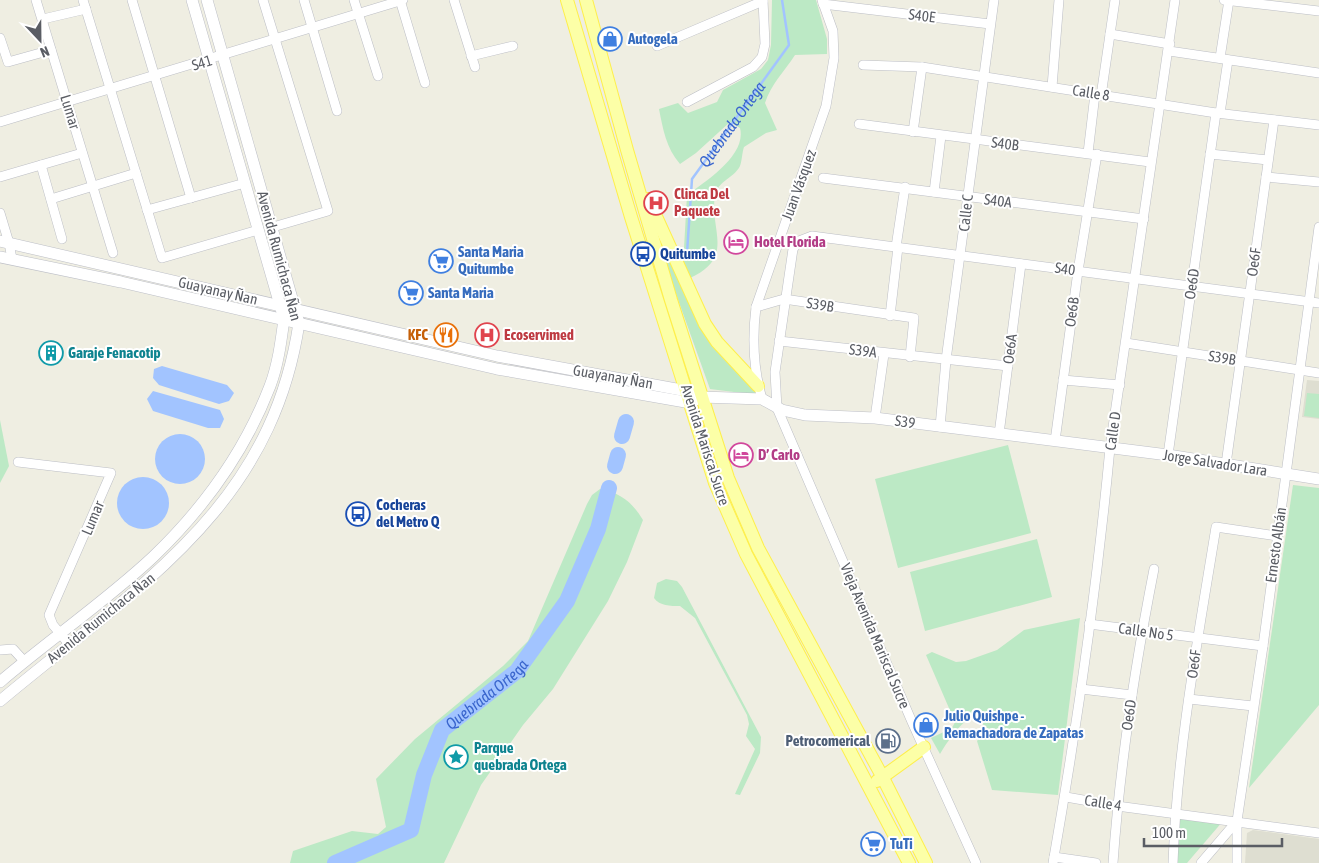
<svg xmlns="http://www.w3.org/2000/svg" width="1319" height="863" font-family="'Asap Condensed',sans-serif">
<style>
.education{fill:#deded1}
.green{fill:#bce9c5}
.water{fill:#a2c4ff}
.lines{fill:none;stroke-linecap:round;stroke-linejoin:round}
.stream{stroke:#a2c4ff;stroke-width:2.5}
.river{stroke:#a2c4ff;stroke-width:16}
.street-casing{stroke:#bcbec5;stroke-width:10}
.secondary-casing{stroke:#bdbfc7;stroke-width:12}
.primary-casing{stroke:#feef4c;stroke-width:14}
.street{stroke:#fff;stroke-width:9}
.secondary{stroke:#fff;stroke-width:11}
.primary{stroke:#fcffa7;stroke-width:12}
.labels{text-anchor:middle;stroke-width:4;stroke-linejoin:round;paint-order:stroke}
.street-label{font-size:15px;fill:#5a5d64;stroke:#fff}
.shop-label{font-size:15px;font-weight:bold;fill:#366cbe;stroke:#fff;text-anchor:start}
.health-label{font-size:15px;font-weight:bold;fill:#be3a42;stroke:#fff;text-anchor:start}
.hotel-label{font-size:15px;font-weight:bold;fill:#b23c85;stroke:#fff;text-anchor:start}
.transit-label{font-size:15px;font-weight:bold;fill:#164399;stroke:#fff;text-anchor:start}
.food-label{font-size:15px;font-weight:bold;fill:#c56008;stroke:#fff;text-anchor:end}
.culture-label{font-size:15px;font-weight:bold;fill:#0d838f;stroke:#fff;text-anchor:start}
.service-label{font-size:15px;font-weight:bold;fill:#4e5e75;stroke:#fff;text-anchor:end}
.water-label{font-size:16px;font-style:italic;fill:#3965cd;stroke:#fff}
</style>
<rect width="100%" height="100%" fill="#efeee2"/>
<g class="education">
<path d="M1307,380L1319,381V419L1302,417Z"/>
<path d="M1253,830L1319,839V863H1245L1247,833Z"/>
</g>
<g class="green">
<path d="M772,0H816L827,39V54L795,55C784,72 771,84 765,103L777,130L766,133L744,147C742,153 742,161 740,166C734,178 718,181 715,195C709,230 736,257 690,278L680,254L684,248L687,195C706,181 747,155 740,128L730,122L696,153L680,164C666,148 663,129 659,109L678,103L688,113L717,102L723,90L761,69L768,60L771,45Z"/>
<path d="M670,251L733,364L758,395L710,389L661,252Z"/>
<path d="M1307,393L1319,394V418L1304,416Z"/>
<path d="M0,420L9,466L0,483Z"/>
<path d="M1008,445L1031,533L898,568L875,479Z"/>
<path d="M1293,485L1319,488V705L1249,788Z"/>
<path d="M600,489C621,493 632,502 643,520L627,562L608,601L553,689L523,725L481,785L444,863H290L293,851L352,831L378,834L386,827L376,779L415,739L503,666L528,641L587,504L592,495Z"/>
<path d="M1037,539L1052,597L925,631L910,572Z"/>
<path d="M666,579L677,581L682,587L761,737L760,753L740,795L735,794L755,749L746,736L749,724L747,715L695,618L680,606C670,606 660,606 654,598L657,583Z"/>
<path d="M1080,618L1058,795L992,790L977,741L984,732L982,713C963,717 950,738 940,754L931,738L952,728L955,722L926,655L932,652L956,662L966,661L997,650L1024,630Z"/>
<path d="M1178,816L1223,821L1187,863H1175Z"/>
</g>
<g class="water">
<path d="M162,366L227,385L234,393L229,401L219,404L159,385L153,378L154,369Z"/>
<path d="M153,391L220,410L224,419L220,428H208L153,411L147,399Z"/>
<circle cx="180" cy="459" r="25"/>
<circle cx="143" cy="503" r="26"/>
</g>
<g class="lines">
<path class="stream" id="s1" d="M687,253L692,179L789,45L782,0"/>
<g class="river">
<path d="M622,436L626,422"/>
<path d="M615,466L618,455"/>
<path id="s2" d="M335,863L411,830L424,775L442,730L517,671L567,601L598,529L609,488"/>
</g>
<g class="street-casing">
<g id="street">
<path d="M36,0L113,253"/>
<path d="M83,0L162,258L258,230"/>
<path d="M132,0L191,198"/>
<path d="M263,0L328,211L273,227"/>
<path d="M304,0L337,111"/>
<path d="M354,0L378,76"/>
<path d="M400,0L425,83"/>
<path d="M454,0L475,67"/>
<path d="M1224,0L1319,11"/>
<path d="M823,4L990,24"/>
<path d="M43,19L86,9"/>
<path d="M1110,34L1170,44"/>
<path d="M0,38L8,62L51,50"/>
<path d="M657,46L763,1"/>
<path d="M1169,51L1319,73"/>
<path d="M471,56L513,46"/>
<path d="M1220,58L1229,0"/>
<path d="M863,65L922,67L1216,113L1319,125"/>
<path d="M1052,87L1059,0"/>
<path d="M1101,96L1115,0"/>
<path d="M687,102L753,67L762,57L765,44L763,0"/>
<path d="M1220,113L1228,60"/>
<path d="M0,122L403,0"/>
<path d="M859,124L1150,162"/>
<path d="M913,132L922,67"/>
<path d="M1088,153L1095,94"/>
<path d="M1210,154L1268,160"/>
<path d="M41,165L62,239"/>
<path d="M0,177L82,153"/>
<path d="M1266,177L1319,182"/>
<path d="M823,178L1144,219"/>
<path d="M934,192L941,136"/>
<path d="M51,199L136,173"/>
<path d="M147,210L245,183"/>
<path d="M0,213L9,243L12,259"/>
<path d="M896,247L905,187"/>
<path d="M756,307L784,299L914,318L910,357"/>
<path d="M890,316L898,247"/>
<path d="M779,341L1008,366"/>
<path d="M1126,343L1319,373"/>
<path d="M1063,380L1120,385"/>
<path d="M762,399C753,368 752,339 756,307L826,106L834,58L833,31L822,0"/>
<path d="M875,418L884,354"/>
<path d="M940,427L946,360L994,0"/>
<path d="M999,434L1021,264"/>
<path d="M1055,441L1078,271L1097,154"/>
<path d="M1168,455L1216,113"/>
<path d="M18,462L111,473L49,615L53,625L69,644"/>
<path d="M1226,464L1274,120"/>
<path d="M1089,624L1263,646"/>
<path d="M0,650L13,649L24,661"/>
<path d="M1081,689L1132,695"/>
<path d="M1189,699L1253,706"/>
<path d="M1066,797L1117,806L1319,833"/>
<path d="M1054,857L1096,863"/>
<path d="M976,863L912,722L777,408L775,372L793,249L799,241L812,236L1319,303"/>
<path d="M1053,863C1077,726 1097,587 1110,448L1175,0"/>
<path d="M1113,863C1120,764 1135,666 1154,569"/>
<path d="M1173,863C1177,750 1198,638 1216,527L1277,536"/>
<path d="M1201,863L1237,821"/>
<path d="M1237,863V821L1263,646L1319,227"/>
</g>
</g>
<g class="secondary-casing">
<g id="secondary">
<path d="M0,241L497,356L687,391L701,397L762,399L782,410L805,415L875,418L1168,455L1319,479"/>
<path d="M0,257L121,282L497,369L691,403L695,400"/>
<path d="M0,682C50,639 105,602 153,557C203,509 245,451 270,386C278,365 281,342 284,319L192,0"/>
<path d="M0,701C133,589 271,511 299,323L207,0"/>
</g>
</g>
<g class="primary-casing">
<g id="primary">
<path d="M567,0L631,217L715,483L746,554L909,863"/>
<path d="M586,0L627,150L671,300L728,478L758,548L882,776L926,863"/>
<path d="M648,199L705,324L717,342L758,386"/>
<path d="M877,781L924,747"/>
</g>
</g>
<use href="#street" class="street"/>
<use href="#secondary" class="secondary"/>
<use href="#primary" class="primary"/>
</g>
<defs>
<g id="shop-ring" transform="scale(1.25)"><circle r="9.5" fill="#fff" stroke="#3f7fe0" stroke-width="1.5"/><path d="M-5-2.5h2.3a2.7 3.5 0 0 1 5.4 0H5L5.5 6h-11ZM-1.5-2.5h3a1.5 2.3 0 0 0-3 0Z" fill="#3f7fe0"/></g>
<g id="hospital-ring" transform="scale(1.25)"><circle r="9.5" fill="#fff" stroke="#e0444e" stroke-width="1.5"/><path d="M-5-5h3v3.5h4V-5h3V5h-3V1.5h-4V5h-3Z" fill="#e0444e"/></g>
<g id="hotel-ring" transform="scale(1.25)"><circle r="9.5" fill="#fff" stroke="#d1479c" stroke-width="1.5"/><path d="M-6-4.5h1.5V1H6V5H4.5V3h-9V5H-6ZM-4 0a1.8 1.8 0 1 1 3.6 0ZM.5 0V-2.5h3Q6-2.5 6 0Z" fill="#d1479c"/></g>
<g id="bus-ring" transform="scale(1.25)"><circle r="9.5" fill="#fff" stroke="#1a4fb4" stroke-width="1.5"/><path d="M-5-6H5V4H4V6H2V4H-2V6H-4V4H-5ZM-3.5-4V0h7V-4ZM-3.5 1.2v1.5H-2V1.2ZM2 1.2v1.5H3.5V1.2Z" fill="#1a4fb4"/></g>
<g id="supermarket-ring" transform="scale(1.25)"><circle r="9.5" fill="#fff" stroke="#3f7fe0" stroke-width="1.5"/><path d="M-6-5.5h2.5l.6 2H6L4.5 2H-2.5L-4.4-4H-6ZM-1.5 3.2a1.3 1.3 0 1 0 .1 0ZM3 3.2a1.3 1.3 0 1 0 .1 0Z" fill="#3f7fe0"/></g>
<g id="restaurant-ring" transform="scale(1.25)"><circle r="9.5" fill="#fff" stroke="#e8710a" stroke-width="1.5"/><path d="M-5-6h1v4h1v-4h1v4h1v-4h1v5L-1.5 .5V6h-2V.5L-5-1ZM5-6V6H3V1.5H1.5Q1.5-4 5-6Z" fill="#e8710a"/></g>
<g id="building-ring" transform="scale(1.25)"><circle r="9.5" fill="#fff" stroke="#0f9aa8" stroke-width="1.5"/><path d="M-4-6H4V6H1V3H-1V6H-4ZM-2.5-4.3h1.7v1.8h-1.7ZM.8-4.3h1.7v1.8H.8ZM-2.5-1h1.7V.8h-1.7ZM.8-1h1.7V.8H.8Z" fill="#0f9aa8"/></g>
<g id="fuel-ring" transform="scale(1.25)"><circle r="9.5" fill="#fff" stroke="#5c6f8a" stroke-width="1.5"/><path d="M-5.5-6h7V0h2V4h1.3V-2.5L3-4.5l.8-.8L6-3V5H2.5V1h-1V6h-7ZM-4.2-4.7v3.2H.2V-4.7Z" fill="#5c6f8a"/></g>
<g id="sight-ring" transform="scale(1.25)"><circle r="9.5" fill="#fff" stroke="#0f9aa8" stroke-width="1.5"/><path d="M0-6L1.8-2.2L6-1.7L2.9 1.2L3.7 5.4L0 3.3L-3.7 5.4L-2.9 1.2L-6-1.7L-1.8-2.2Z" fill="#0f9aa8"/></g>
</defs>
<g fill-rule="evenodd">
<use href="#shop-ring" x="610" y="39"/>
<use href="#hospital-ring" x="656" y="203"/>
<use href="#hotel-ring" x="736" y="242"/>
<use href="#bus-ring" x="643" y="254"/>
<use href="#supermarket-ring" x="441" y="261"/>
<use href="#supermarket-ring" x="411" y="293"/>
<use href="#restaurant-ring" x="446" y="335"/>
<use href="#hospital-ring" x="487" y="335"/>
<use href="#building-ring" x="51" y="353"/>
<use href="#hotel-ring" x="741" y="455"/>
<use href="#bus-ring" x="358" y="514"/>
<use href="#shop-ring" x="926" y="725"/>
<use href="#fuel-ring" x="888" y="741"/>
<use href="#sight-ring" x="456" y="757"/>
<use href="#supermarket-ring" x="873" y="844"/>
</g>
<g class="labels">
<g class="street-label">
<text transform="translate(922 16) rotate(7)" y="5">S40E</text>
<text transform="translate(202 63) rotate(-17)" y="5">S41</text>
<text transform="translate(1091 93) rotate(9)" y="5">Calle 8</text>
<text transform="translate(70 112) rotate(73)" y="5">Lumar</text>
<text transform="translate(1005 144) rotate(7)" y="5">S40B</text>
<text transform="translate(799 185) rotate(-70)" y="5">Juan Vásquez</text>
<text transform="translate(998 201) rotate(7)" y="5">S40A</text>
<text transform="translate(966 213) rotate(-84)" y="5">Calle C</text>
<text transform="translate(279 256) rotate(75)" y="5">Avenida Rumichaca Ñan</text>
<text transform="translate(1254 262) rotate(-82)" y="5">Oe6F</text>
<text transform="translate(1065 269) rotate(8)" y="5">S40</text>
<text transform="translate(1192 284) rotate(-82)" y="5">Oe6D</text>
<text transform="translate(218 291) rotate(13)" y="5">Guayanay Ñan</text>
<text transform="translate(820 305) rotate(9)" y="5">S39B</text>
<text transform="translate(1072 312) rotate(-82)" y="5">Oe6B</text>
<text transform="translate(1010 349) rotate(-83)" y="5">Oe6A</text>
<text transform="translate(863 351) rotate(7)" y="5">S39A</text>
<text transform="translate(1222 358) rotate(9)" y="5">S39B</text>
<text transform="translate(613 377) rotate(10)" y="5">Guayanay Ñan</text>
<text transform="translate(905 422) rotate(8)" y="5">S39</text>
<text transform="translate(1113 431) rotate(-82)" y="5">Calle D</text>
<text transform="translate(705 445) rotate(72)" y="5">Avenida Mariscal Sucre</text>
<text transform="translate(1215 463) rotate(9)" y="5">Jorge Salvador Lara</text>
<text transform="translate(93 518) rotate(-67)" y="5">Lumar</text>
<text transform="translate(1276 545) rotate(-82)" y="5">Ernesto Albán</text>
<text transform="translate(101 618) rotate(-39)" y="5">Avenida Rumichaca Ñan</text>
<text transform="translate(1146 632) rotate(8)" y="5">Calle No 5</text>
<text transform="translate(875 636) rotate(67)" y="5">Vieja Avenida Mariscal Sucre</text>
<text transform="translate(1194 664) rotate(-82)" y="5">Oe6F</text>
<text transform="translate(1129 715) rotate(-82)" y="5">Oe6D</text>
<text transform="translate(1103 803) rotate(9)" y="5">Calle 4</text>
</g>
<g class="shop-label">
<text x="628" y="44">Autogela</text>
<text x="458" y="257">Santa Maria<tspan x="458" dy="17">Quitumbe</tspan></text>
<text x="428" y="298">Santa Maria</text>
<text x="944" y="721">Julio Quishpe -<tspan x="944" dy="17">Remachadora de Zapatas</tspan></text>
<text x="890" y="849">TuTi</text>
</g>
<g class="health-label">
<text x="674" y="199">Clinca Del<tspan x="674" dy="17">Paquete</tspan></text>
<text x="504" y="340">Ecoservimed</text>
</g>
<g class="hotel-label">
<text x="754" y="247">Hotel Florida</text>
<text x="758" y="460">D’ Carlo</text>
</g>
<g class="transit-label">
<text x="660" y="259">Quitumbe</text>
<text x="376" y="510">Cocheras<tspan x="376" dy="17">del Metro Q</tspan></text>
</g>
<g class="food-label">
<text x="428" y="340">KFC</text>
</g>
<g class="culture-label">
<text x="68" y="358">Garaje Fenacotip</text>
<text x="474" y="753">Parque<tspan x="474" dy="17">quebrada Ortega</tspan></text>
</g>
<g class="service-label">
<text x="870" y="746">Petrocomerical</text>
</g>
<g class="water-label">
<text dy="6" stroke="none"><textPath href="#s1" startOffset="142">Quebrada Ortega</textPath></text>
<text dy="6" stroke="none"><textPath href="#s2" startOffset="245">Quebrada Ortega</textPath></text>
</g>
</g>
<g transform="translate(40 40) rotate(158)" stroke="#ffffff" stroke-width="4" paint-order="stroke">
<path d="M0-4L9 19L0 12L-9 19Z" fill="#5a5d64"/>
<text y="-8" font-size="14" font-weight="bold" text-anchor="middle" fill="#5a5d64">N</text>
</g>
<path d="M1144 838v8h138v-8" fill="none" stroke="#5a5d64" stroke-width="2.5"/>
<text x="1152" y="838" font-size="15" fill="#5a5d64" stroke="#ffffff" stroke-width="4" paint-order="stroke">100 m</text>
</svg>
